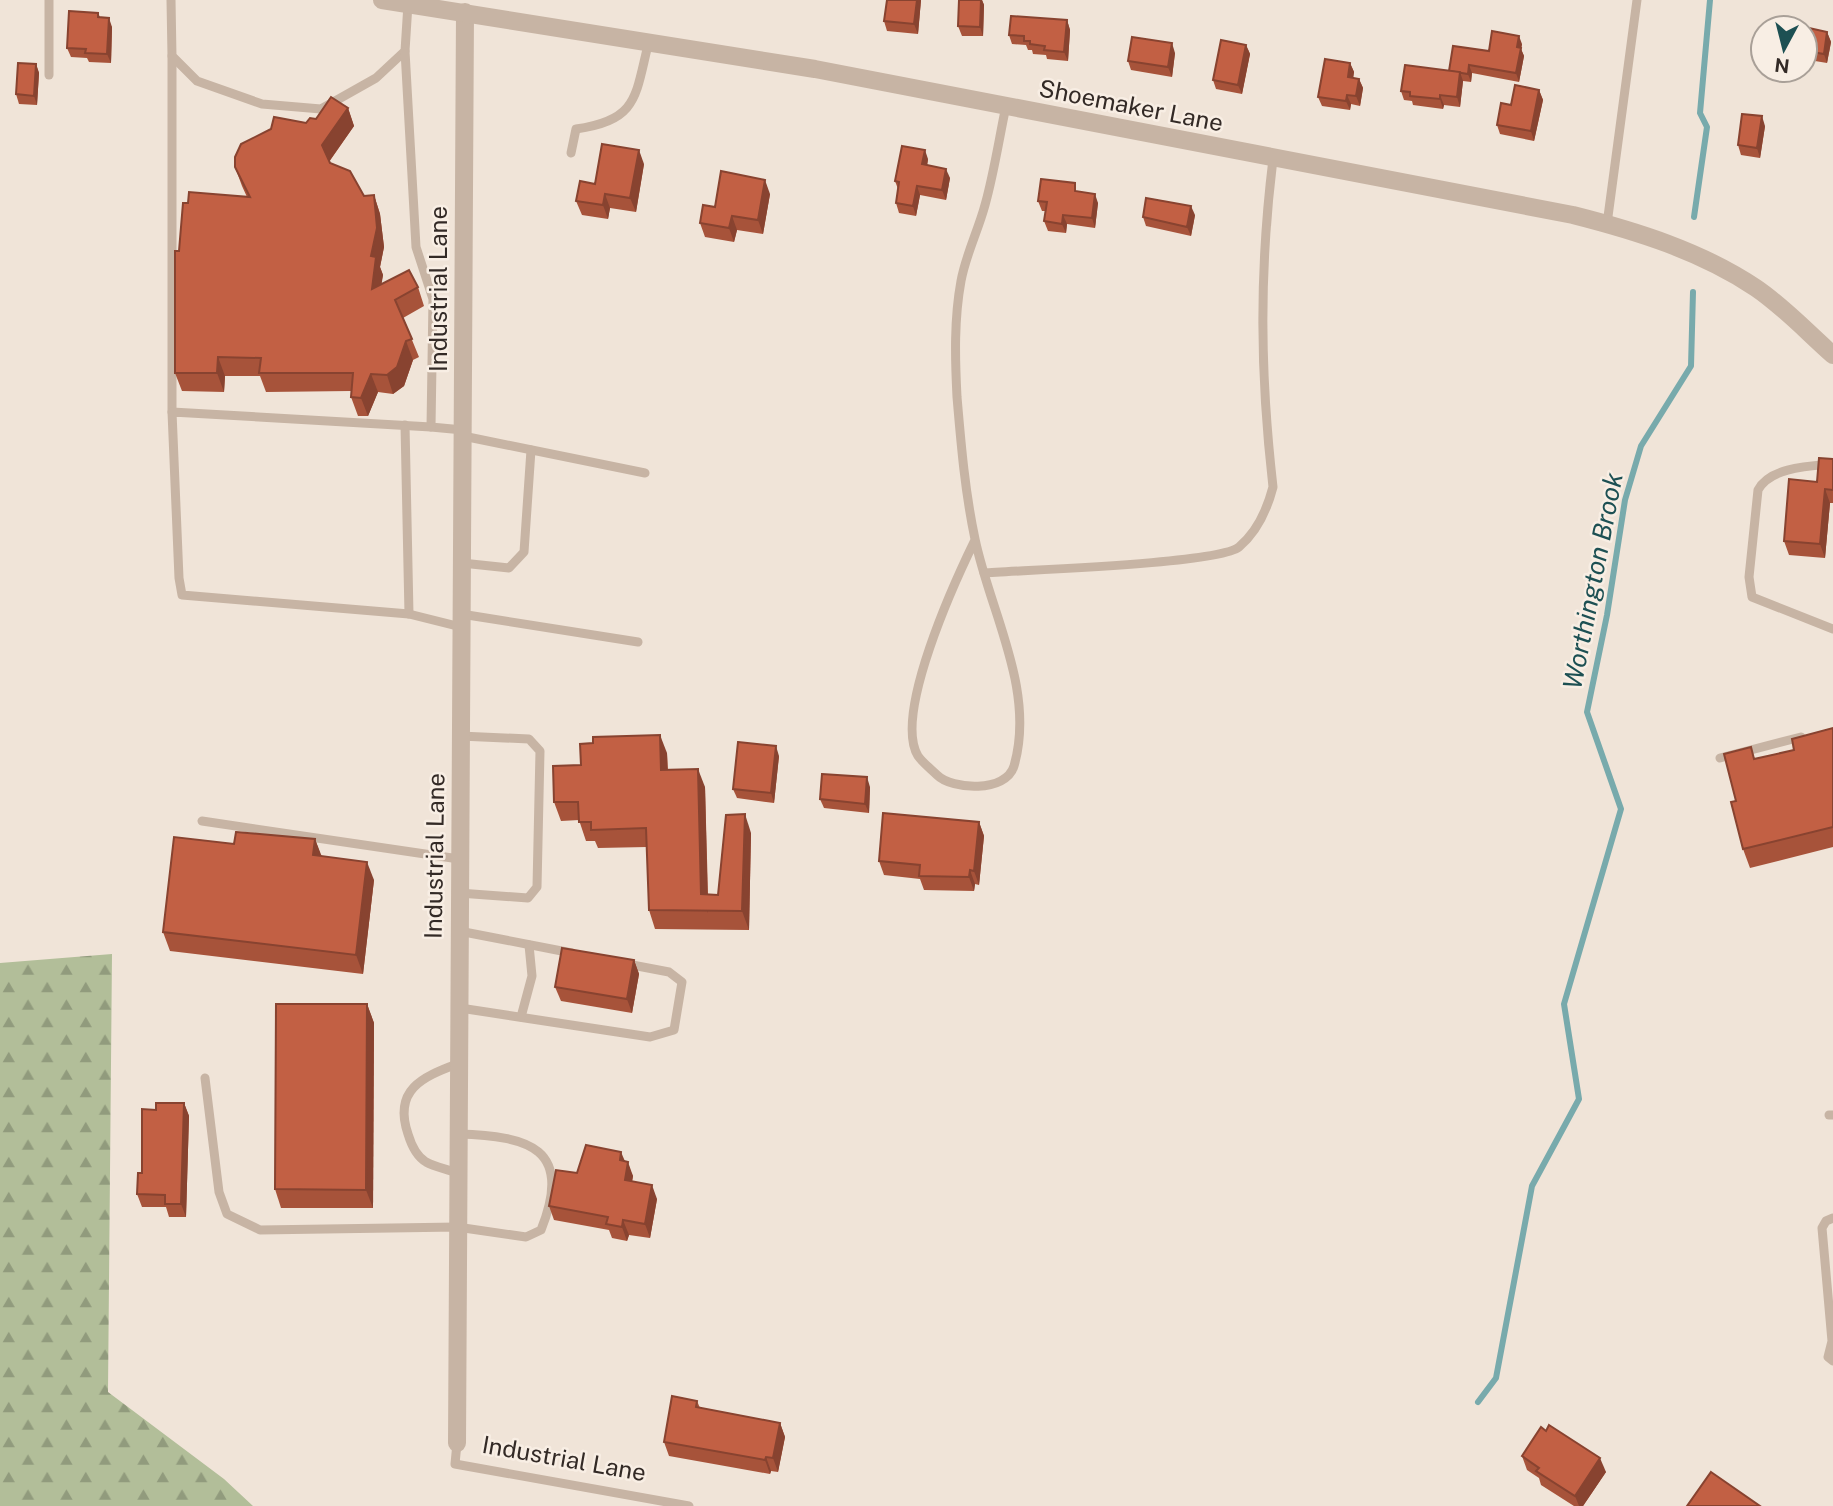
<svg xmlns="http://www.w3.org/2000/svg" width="1833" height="1506" font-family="'Public Sans',sans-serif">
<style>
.forest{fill:url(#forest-firs)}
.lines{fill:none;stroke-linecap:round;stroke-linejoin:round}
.stream{stroke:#78aaac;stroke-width:6}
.service{stroke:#c7b4a4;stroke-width:9}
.minor{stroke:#c7b4a4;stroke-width:18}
.tertiary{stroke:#c7b4a4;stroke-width:18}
.wall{fill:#a7533a}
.shaded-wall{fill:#884330}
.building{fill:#c26044;stroke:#884330;stroke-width:2}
.labels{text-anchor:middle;stroke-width:5;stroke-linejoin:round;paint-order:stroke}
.street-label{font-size:24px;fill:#332a26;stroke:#f8eee4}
.water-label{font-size:26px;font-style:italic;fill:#1d5053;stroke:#f8eee4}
</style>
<defs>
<pattern id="forest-firs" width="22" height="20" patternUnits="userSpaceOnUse" patternTransform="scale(1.75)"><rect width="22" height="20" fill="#b2be99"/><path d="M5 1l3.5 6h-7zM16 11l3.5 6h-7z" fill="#919b7d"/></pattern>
</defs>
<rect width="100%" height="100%" fill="#f0e4d8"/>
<path class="forest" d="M112,954L108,1392L224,1479L253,1506H0V963Z"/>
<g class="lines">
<g class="stream">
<path d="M1694,217L1707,127L1700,113L1710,0"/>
<path d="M1478,1402L1496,1378L1532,1186L1579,1099L1564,1004L1621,809L1587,712L1607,615L1625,500L1641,446L1691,366L1693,292"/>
</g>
<g class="service">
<path d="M171,0L172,56L197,81L262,104L321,109L376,78L405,51L408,4"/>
<path d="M405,51L416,247L433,299L431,427L463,430"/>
<path d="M172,56V412"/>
<path d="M49,75V0"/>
<path d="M571,153L576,129C639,120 635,96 649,41"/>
<path d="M1607,224L1637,0"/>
<path d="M405,425L409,614"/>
<path d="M431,427L172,412L179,578L182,595L409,614L461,627"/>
<path d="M463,436L645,473"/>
<path d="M1833,464C1810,466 1770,467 1758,490L1749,577L1752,597L1833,629"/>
<path d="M975,540C955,581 893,715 918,756C923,763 931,769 937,775C952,790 1006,793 1014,766C1036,690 990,612 975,539C965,492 961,444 957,397C955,358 954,319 961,281C966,254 978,231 985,205C994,173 999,139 1006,106"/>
<path d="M462,563L509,568L524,552L531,450"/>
<path d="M984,573C1023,570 1218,564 1239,547C1258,531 1267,510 1273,487C1260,373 1259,273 1273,159"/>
<path d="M461,614L638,642"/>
<path d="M1720,758L1801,737"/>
<path d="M202,821L459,859"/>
<path d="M459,893L528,898L537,887L540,751L529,739L460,736"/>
<path d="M459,931L572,953"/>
<path d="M460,1008L650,1037L674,1030L682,982L669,972L627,964"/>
<path d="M521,1017L532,976L529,945"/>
<path d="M457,1064C422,1077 393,1090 408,1134C411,1144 416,1156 426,1162C435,1167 447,1169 457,1173"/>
<path d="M205,1078L219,1192L227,1214L260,1230L457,1227L526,1237L541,1230C574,1148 529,1136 458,1134"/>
<path d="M1829,1115H1833"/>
<path d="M1833,1218L1826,1221L1822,1228L1832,1341L1828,1357L1833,1361"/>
<path d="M457,1443L455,1464L689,1506"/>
</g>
<path class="minor" d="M457,1443L465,12"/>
<path class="tertiary" d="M382,0L815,69L1573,215C1636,231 1701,251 1756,288C1784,307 1808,333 1833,355"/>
</g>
<g class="wall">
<path d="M921,0L918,34L887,31L884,21Z"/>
<path d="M959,0H982L984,5L983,36H962L958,26Z"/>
<path d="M98,13L100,17L112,27L111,63L89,62L87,58L71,57L67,48Z"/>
<path d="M1067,20L1070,30L1068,61L1047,59L1046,55L1033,54L1032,50H1028L1026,45L1012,44L1009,35Z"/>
<path d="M1827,32L1831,42L1827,63L1809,60L1806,51Z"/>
<path d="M1522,44L1521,49L1524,56L1519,82L1472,73L1471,82L1463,81L1460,107L1444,105L1443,109L1413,105L1412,101L1404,100L1401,91L1449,71L1489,51Z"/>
<path d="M1246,45L1250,54L1242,94L1216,89L1213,80Z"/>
<path d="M1175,53L1172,77L1131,70L1128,61Z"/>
<path d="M1350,63L1354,72L1353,78L1359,79L1363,88L1360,106L1351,104L1350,110L1322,106L1318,97Z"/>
<path d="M36,64L39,73L37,105L19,104L16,94Z"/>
<path d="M1539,90L1543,100L1534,141L1500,134L1497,125L1511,105Z"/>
<path d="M348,108L354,126L329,162L364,196L374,195L380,214L384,247L380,267L383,275L381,284L418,287L424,306L403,318L419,357L413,360L404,386L393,394L378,392L368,416H358L351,397V391L266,392L260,376H225L224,392L182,391L175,373L179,251L188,203L247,197L242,186L235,167L306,123Z"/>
<path d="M1765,126L1760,158L1741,155L1738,145Z"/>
<path d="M928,159L927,165L950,178L946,200L920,195L916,216L899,213L896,203L898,189L895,181Z"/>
<path d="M644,164L636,212L610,208L608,219L582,215L576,201L595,184Z"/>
<path d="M1078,192L1098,203L1095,228L1067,224L1066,233L1048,231L1044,221L1046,211H1042L1038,201Z"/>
<path d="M770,194L763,234L737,230L734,242L705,237L700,223L715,207Z"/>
<path d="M1195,215L1191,236L1146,226L1143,217Z"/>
<path d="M1833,459V503H1830L1825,558L1789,555L1784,541L1817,482Z"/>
<path d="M1833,728V847L1750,868L1743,849L1736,801L1756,759L1794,750Z"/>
<path d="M667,753L668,770L705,787L708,894L718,895L751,833L749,930L655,929L649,910L647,847L598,848L595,841H586L579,820L561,821L554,802L581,765Z"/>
<path d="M779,756L774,803L737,798L733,789Z"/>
<path d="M870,787L869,813L824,808L820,799Z"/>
<path d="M979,822L984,836L979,885L975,884L974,891L924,890L920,879L884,875L879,861Z"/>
<path d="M315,839L321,856L374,880L363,974L170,951L163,932L234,844Z"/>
<path d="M634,960L639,974L632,1013L561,1001L555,987Z"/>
<path d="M367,1004L374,1023L373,1208H281L275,1189Z"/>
<path d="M184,1103L189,1116L186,1217H169L166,1207H142L137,1194L156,1110Z"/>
<path d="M625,1161L633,1176L632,1181L657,1199L650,1238L629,1235L627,1241L612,1238L609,1230L554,1220L549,1206L577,1173Z"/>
<path d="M697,1401L700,1408L780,1423L785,1437L778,1472L771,1471L770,1474L669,1456L664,1442Z"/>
<path d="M1546,1431L1606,1472L1583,1506H1574L1541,1485L1539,1478L1527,1470L1522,1456Z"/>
</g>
<g class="shaded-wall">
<path d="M917,0H921L918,34L914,24Z"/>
<path d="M981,0H982L984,5L983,36L980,27Z"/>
<path d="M109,18L112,27L111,63L107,54Z"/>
<path d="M1067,20L1070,30L1068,61L1064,52Z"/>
<path d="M1827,32L1831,42L1827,63L1824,54Z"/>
<path d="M1519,36L1522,44L1521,49L1524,56L1519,82L1516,73L1517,47Z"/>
<path d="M1172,43L1175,53L1172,77L1168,67Z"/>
<path d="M1246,45L1250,54L1242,94L1238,85Z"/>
<path d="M1350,63L1354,72L1352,86L1348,77Z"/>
<path d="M36,64L39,73L37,105L34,96Z"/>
<path d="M1469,65L1472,73L1471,82L1468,74Z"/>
<path d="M1460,72L1463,81L1460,107L1457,97Z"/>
<path d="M1359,79L1363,88L1360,106L1356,96Z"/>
<path d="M1539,90L1543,100L1534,141L1531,131Z"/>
<path d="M1347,95L1351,104L1350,110L1346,101Z"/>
<path d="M1440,95L1444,105L1443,109L1440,99Z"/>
<path d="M348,108L354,126L328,163L322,145Z"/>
<path d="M1762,116L1765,126L1760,158L1757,148Z"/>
<path d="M639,150L644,164L636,212L630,198Z"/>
<path d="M925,150L928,159L926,174L922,164Z"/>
<path d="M946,169L950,178L946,200L942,190Z"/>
<path d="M765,180L770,194L763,234L758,220Z"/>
<path d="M917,186L920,195L916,216L913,206Z"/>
<path d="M605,194L610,208L608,219L603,205Z"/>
<path d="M1095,194L1098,203L1095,228L1092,218Z"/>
<path d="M374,195L380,214L384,247L380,267L383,275L378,307L372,289L371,256Z"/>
<path d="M1191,206L1195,215L1191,236L1187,227Z"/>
<path d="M1063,215L1067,224L1066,233L1062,224Z"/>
<path d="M732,216L737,230L734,242L729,228Z"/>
<path d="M406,341L413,360L404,386L393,394L387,375Z"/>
<path d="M218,357L225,376L224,392L217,373Z"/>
<path d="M371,374L378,392L368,416L361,398Z"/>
<path d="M1825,489L1830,503L1825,558L1820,544Z"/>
<path d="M660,735L667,753L668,788L661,770Z"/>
<path d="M776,746L779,756L774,803L771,793Z"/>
<path d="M698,769L705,787L708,913L701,894Z"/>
<path d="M867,777L870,787L869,813L865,804Z"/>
<path d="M745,814L751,833L749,930L742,911Z"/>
<path d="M979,822L984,836L979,885L974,871Z"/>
<path d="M315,839L322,857L313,855Z"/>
<path d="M367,862L374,880L363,974L356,955Z"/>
<path d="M970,870L975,884L974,891L969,877Z"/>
<path d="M634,960L639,974L632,1013L627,999Z"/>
<path d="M367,1004L374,1023L373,1208L366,1190Z"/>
<path d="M184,1103L189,1116L186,1217L181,1204Z"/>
<path d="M621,1152L627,1166L620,1160Z"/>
<path d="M628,1162L633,1176L630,1194L625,1180Z"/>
<path d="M652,1185L657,1199L650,1238L645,1224Z"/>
<path d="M623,1220L629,1235L627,1241L622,1227Z"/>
<path d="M780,1423L785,1437L778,1472L773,1458Z"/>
<path d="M766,1457L771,1471L770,1474L765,1460Z"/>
<path d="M1600,1458L1606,1472L1583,1506H1579L1575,1496Z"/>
</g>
<g class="building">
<path d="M887,0H917L914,24L884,21Z"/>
<path d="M959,0H981L980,27L958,26Z"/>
<path d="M69,11L98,13V17L109,18L107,54L85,53L86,49L67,48Z"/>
<path d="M1011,16L1067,20L1064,52L1044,50L1045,46L1030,44V41H1024V36L1009,35Z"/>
<path d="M1809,28L1827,32L1824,54L1806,51Z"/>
<path d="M1492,31L1519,36L1517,47L1521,48L1516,73L1469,65L1468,74L1449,71L1453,46L1489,51Z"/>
<path d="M1132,37L1172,43L1168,67L1128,61Z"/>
<path d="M1221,40L1246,45L1238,85L1213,80Z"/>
<path d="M1325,59L1350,63L1348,77L1359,79L1356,96L1347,95L1346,101L1318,97Z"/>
<path d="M18,63L36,64L34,96L16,94Z"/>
<path d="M1405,65L1460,72L1457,97L1440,95V99L1410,96V92L1401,91Z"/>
<path d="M1515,85L1539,90L1531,131L1497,125L1501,103L1511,105Z"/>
<path d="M331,97L348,108L322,145L330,163L350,171L364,196L374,195L377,228L371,256L376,257L372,289L409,270L418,287L395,300L412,339L406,341L397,367L387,375L371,374L361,398L351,397L353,373H259L261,358L218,357L217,373H175V251H179L183,203H188L189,192L250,197L235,167V157L241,144L271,129L274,117L306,123L310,118L316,119Z"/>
<path d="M1742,114L1762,116L1757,148L1738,145Z"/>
<path d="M602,144L639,150L630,198L605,194L603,205L576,201L580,181L595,184Z"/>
<path d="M902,146L925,150L922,164L946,169L942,190L917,186L913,206L896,203L899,182L895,181Z"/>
<path d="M721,171L765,180L758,220L732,216L729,228L700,223L703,205L715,207Z"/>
<path d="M1041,179L1075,183V191L1095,194L1092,218L1063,215L1062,224L1044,221L1047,202L1038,201Z"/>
<path d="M1146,198L1191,206L1187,227L1143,217Z"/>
<path d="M1819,458L1833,459V490L1825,489L1820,544L1784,541L1789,479L1817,482Z"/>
<path d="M1833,728V827L1743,849L1731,802L1736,801L1724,754L1751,747L1754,759L1794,750L1792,739Z"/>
<path d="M660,735L661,770L698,769L701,894L718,895L726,815L745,814L742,911L649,910L646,828L591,830V822H579L578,802H554L553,766L581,765L580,744L593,743V737Z"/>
<path d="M738,742L776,746L771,793L733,789Z"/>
<path d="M822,774L867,777L865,804L820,799Z"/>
<path d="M883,813L979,822L974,871L970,870L969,877L919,876L920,865L879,861Z"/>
<path d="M236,832L315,839L313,855L367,862L356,955L163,932L174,837L234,844Z"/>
<path d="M562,948L634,960L627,999L555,987Z"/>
<path d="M276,1004H367L366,1190L275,1189Z"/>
<path d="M156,1103H184L181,1204H165V1195L137,1194L138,1173H142V1109L156,1110Z"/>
<path d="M586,1145L621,1152L620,1160L628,1162L625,1180L652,1185L645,1224L623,1220L622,1227L606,1224L608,1217L549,1206L556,1170L577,1173Z"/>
<path d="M672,1396L697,1401L696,1407L780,1423L773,1458L766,1457L765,1460L664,1442Z"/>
<path d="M1549,1425L1600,1458L1575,1496L1536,1471L1539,1468L1522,1456L1541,1427L1546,1431Z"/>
<path d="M1711,1472L1760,1506H1687Z"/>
</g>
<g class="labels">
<g class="street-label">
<text transform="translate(1131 106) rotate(11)" y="8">Shoemaker Lane</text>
<text transform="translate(439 289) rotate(-90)" y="8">Industrial Lane</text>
<text transform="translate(435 856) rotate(-89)" y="8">Industrial Lane</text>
<text transform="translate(564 1459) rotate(10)" y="8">Industrial Lane</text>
</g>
<g class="water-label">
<text transform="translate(1593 581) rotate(-79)" y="9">Worthington Brook</text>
</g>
</g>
<g transform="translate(1784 49) rotate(187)"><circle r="33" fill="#f8eee4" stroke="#a9a098" stroke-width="2"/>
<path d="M0-5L12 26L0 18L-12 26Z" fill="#1d5053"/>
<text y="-10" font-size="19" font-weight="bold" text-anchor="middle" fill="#332a26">N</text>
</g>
</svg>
